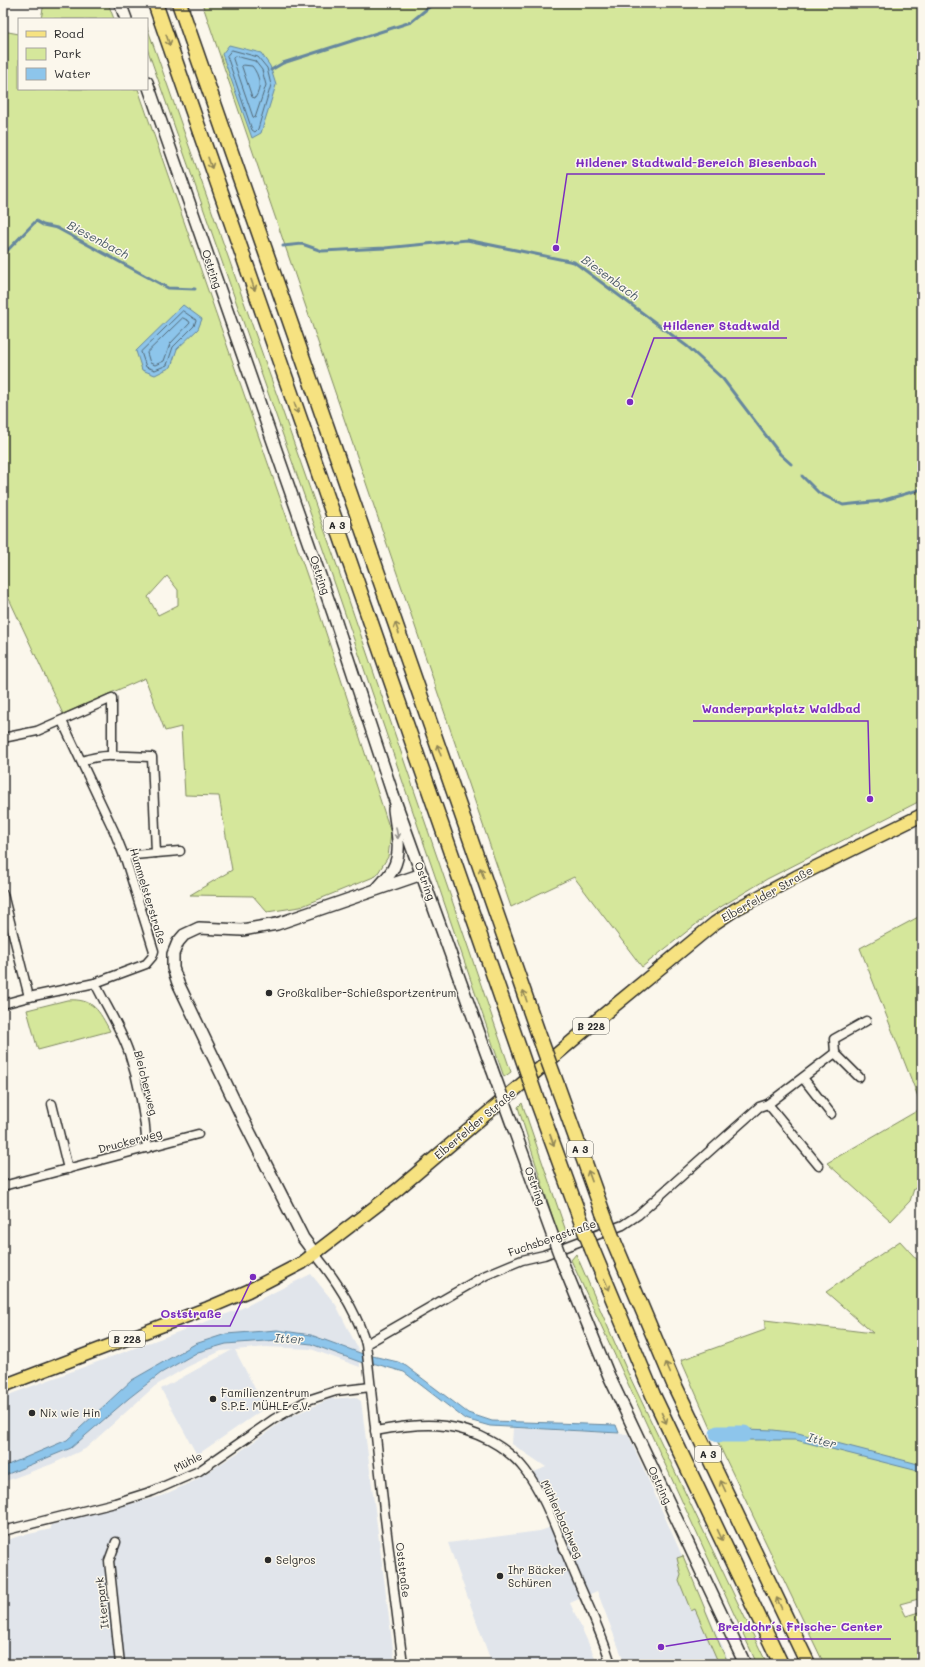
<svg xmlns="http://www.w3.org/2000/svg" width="925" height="1667" font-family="Mali,sans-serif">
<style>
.built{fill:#e1e5eb}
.green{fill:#d5e79b;stroke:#808963;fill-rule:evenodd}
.water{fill:#8dc5eb;stroke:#66879e}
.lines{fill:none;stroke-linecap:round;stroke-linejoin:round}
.shore{stroke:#526978;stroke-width:1}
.stream{stroke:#66879e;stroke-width:3}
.river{stroke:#8dc5eb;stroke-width:17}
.minor-casing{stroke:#2b2b2b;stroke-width:11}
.secondary-casing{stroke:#2b2b2b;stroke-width:14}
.primary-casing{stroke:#2b2b2b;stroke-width:15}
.motorway-casing{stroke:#2b2b2b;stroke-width:17}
.minor{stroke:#fbf7ec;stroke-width:8}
.secondary{stroke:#fbf7ec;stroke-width:11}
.primary{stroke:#f6e281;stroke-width:12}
.motorway{stroke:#f6e281;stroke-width:14}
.secondary-bridge-casing{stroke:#2b2b2b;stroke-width:14;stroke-linecap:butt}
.motorway-bridge-casing{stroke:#2b2b2b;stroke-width:17;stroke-linecap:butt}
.secondary-bridge{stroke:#fbf7ec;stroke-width:11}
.motorway-bridge{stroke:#f6e281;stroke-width:14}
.oneway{stroke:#908656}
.oneway2{stroke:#93918c}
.poi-dot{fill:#2b2b2b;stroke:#fbf7ec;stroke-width:1.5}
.labels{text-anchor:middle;stroke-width:3;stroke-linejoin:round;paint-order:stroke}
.shield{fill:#fbf7ec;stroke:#696865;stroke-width:1}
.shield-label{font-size:10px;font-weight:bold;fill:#2b2b2b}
.street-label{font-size:11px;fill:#2b2b2b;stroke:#fbf7ec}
.poi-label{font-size:11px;fill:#2b2b2b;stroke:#fbf7ec;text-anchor:start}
.water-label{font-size:12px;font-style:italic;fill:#485965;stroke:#fbf7ec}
.leader{fill:none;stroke:#7b2cbf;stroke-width:1.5}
.callout-dot{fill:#7b2cbf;stroke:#fbf7ec;stroke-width:1.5}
.callout-label{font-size:12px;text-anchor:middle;font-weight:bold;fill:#7b2cbf;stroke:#fbf7ec;stroke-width:3;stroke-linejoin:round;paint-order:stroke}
</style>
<rect width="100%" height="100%" fill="#fbf7ec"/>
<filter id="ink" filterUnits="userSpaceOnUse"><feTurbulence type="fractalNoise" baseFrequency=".025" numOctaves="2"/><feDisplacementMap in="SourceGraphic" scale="8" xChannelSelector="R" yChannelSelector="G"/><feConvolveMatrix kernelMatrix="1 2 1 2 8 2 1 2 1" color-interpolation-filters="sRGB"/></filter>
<g filter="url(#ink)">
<g class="built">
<path d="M311,1274L336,1305L359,1351L360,1367L311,1349L266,1347L235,1350L265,1408L197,1455L161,1389L232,1350L221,1351L187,1367L155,1386L85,1449L52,1464L3,1482V1397L240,1309Z"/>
<path d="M355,1397L361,1401L395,1664H3V1542L16,1537L51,1529V1525L161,1496L194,1481L239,1452L287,1418L330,1399Z"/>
<path d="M513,1428L628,1434L730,1664H625L597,1591L570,1603L598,1664H492L448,1543L540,1531L560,1524L541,1486L532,1473L546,1467L512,1444Z"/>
</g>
<g class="green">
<path d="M44,3H108L114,19H41Z"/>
<path d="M202,3H922V800L767,879L709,914L642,967L574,877L511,907Z"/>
<path d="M147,27L334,557L511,1072L504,1077L326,558L147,48Z"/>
<path d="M3,31L19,34V89H138L311,587L391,833L388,857L376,876L300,907L267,912L253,896L190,895L232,870L219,796L185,795L181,727L165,731L145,678L63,714L3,586ZM167,576L178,590V605L158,615L148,597Z"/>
<path d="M922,915V1107L860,948Z"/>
<path d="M67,1000C94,998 99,1011 110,1031L38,1050L27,1010Z"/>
<path d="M522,1103L568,1237L560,1241L518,1107Z"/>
<path d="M922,1108V1185L914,1189L910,1201L891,1221L827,1163Z"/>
<path d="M900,1241L922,1265V1598L900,1604L906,1616L922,1611V1664H824L710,1426L681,1360L765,1330V1320L873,1333L826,1292Z"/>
<path d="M576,1254L628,1373L767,1664H757L571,1260Z"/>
<path d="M683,1556L722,1650L729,1664H719L695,1609L691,1611L679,1581L681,1575L677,1558Z"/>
</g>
<g class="water">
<path d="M229,45L261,53L270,66L276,85L261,133L252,138L222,54Z"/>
<path d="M183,305L202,319L198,329L177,349L171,367L155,375L142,370L136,351Z"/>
<path d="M277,1330L311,1335L360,1353L398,1362L406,1366L468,1413L492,1421L616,1425L619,1433L490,1426L465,1419L404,1372L376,1364L360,1362L311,1344L278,1340L226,1344L198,1352L161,1373L129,1398L71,1448L3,1476V1467L67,1440L132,1380L195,1344L226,1334Z"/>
<path d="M718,1428L773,1430L798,1433L922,1465V1472L796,1440H724Z"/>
</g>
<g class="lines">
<g class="shore">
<path d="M232,50L258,57L267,68L271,85L258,129L255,132L252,130L227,56Z"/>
<path d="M235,56L255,61L262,70L266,85L255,118L253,117L233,59Z"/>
<path d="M243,65L252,66C260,76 262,88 255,98L252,97L242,67Z"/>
<path d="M183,311L196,320L194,326L173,347L167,365L155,370L146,367L141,352Z"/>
<path d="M183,318L189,321L190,323L170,344L164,361L155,365L150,363L147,353Z"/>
</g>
<g class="stream">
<path d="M271,70L283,63L411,22L434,3"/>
<path d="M283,246L302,244L322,251L385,248L467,240L574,262L688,347L723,379L780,454L791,464"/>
<path d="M3,255L36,221L43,225L57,228L168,288L195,289"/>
<path d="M802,476L819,493L843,505L881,501L922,489"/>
</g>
<path class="river" d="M718,1434H744"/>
<g class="minor-casing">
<g id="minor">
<path d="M3,738L37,731L112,698V756"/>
<path d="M82,761C104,753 128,756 152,757L156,853L124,856"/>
<path d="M156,853L180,851"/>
<path d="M3,894L29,997"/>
<path d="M95,983C106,1006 121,1029 129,1053C139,1083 145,1116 147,1148"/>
<path d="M3,1004L29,997L95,983L146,964L152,957L154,951L126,861L114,831L62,721"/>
<path d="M835,1053L834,1039L866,1021"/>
<path d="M803,1078L831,1114"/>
<path d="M52,1104L68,1169"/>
<path d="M768,1104L819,1166"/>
<path d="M3,1186L198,1134"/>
<path d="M315,1254C337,1281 356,1310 366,1344L384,1510L403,1664"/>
<path d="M366,1344L486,1275L522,1260L544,1255L623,1225L638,1215L759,1107L768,1104L835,1053L859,1077"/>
<path d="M375,1431C397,1427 422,1423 445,1426C475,1430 507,1446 525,1470C545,1496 556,1530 569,1560C582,1593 601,1630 611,1664"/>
<path d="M3,1531L115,1503L153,1491L199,1471L274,1419L308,1400L336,1391L371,1387"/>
<path d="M116,1542L109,1561L120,1664"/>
</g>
</g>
<g class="secondary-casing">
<g id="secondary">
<path d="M120,3L126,19"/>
<path d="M147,82L333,613L393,795L492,1069"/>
<path d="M377,889C382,883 389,876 393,869C403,851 396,829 394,809"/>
<path d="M513,1127L553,1237"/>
<path d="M315,1254L303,1238L242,1117L178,983L173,968V954L178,942L184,935L199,928L242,930L277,924L422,874"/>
<path d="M563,1264L609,1376L745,1664"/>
</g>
</g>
<g class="primary-casing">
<path id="primary" d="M3,1386L208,1308L248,1291L302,1263L397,1190L597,1020L715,923L736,909L796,877L922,815"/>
</g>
<g class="motorway-casing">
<g id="motorway">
<path d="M155,3L519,1048"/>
<path d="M179,3L538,1033"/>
<path d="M557,1085L603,1213"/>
<path d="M538,1103L581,1221"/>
<path d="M614,1242L674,1384L808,1664"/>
<path d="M592,1249L653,1395L781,1664"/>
</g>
</g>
<use href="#minor" class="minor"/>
<use href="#secondary" class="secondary"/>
<use href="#primary" class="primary"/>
<use href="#motorway" class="motorway"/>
<g class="secondary-bridge-casing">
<g id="secondary-bridge">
<path d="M492,1069L513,1127"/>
<path d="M553,1237L563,1264"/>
</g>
</g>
<g class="motorway-bridge-casing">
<g id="motorway-bridge">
<path d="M538,1033L557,1085"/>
<path d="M519,1048L538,1103"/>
<path d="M603,1213L614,1242"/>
<path d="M581,1221L592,1249"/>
</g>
</g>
<use href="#secondary-bridge" class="secondary-bridge"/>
<use href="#motorway-bridge" class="motorway-bridge"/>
</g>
<defs><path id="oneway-shaft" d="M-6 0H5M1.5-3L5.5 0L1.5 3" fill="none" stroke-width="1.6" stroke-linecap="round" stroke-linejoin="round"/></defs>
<g class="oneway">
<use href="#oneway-shaft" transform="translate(168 40) rotate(71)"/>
<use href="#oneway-shaft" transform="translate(210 163) rotate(71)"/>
<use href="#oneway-shaft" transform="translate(253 285) rotate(71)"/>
<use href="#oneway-shaft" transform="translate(296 408) rotate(71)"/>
<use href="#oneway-shaft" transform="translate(397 628) rotate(-109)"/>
<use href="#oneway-shaft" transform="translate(439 750) rotate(-109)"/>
<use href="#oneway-shaft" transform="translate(482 873) rotate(-109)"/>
<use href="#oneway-shaft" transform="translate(525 996) rotate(-109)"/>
<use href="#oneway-shaft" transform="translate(552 1140) rotate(70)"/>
<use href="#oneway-shaft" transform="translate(590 1176) rotate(-110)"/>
<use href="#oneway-shaft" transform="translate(607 1285) rotate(67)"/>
<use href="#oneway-shaft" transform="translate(668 1368) rotate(-113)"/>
<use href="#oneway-shaft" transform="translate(664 1418) rotate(65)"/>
<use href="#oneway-shaft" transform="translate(723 1486) rotate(-115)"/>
<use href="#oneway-shaft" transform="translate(720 1535) rotate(65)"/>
<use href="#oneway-shaft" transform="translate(779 1603) rotate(-115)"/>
</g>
<use class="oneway2" href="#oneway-shaft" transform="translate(397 833) rotate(80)"/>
</g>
<g class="poi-dot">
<circle cx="269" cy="993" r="4"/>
<circle cx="213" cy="1399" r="4"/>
<circle cx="32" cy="1413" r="4"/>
<circle cx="268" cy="1560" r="4"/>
<circle cx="500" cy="1576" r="4"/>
</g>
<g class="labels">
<g class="shield">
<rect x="324" y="517" width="26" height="16" rx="3"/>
<rect x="573" y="1018" width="36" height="16" rx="3"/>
<rect x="567" y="1141" width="26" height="16" rx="3"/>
<rect x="109" y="1331" width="36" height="16" rx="3"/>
<rect x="695" y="1446" width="26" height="16" rx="3"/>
</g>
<g class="shield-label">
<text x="337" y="529">A 3</text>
<text x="591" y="1030">B 228</text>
<text x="580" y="1153">A 3</text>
<text x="127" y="1343">B 228</text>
<text x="708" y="1458">A 3</text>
</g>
<g class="street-label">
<text transform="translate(212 269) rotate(71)" y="4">Ostring</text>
<text transform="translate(320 575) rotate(71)" y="4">Ostring</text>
<text transform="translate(425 881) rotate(70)" y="4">Ostring</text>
<text transform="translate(767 894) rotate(-29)" y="4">Elberfelder Straße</text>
<text transform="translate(148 896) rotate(73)" y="4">Hummelsterstraße</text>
<text transform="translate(146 1083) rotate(76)" y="4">Bleicherweg</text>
<text transform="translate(475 1124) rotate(-40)" y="4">Elberfelder Straße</text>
<text transform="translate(130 1141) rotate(-15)" y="4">Druckerweg</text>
<text transform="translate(535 1186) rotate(70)" y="4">Ostring</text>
<text transform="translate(552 1238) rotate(-19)" y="4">Fuchsbergstraße</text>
<text transform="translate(188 1462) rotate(-27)" y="4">Mühle</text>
<text transform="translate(660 1485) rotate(65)" y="4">Ostring</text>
<text transform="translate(562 1519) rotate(65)" y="4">Mühlenbachweg</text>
<text transform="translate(403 1570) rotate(83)" y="4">Oststraße</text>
<text transform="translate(102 1603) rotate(-96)" y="4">Itterpark</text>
</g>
<g class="poi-label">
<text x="277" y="997">Großkaliber-Schießsportzentrum</text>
<text x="221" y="1397">Familienzentrum<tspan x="221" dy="13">S.P.E. MÜHLE e.V.</tspan></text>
<text x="40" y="1417">Nix wie Hin</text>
<text x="276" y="1564">Selgros</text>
<text x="508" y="1574">Ihr Bäcker<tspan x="508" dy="13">Schüren</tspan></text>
</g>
<g class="water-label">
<text transform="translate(98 240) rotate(28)" y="4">Biesenbach</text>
<text transform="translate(610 278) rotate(36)" y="4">Biesenbach</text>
<text transform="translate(289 1339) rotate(3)" y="4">Itter</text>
<text transform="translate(822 1441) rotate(15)" y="4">Itter</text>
</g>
</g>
<path class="leader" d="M556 248L567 174H825M630 402L654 338H787M870 799L868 721H693M253 1277L230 1326H153M661 1647L710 1639H891"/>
<g class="callout-dot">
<circle cx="556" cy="248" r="4"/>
<circle cx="630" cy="402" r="4"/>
<circle cx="870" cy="799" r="4"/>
<circle cx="253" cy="1277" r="4"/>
<circle cx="661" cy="1647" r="4"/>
</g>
<g class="callout-label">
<text x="696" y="167">Hildener Stadtwald-Bereich Biesenbach</text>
<text x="721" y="330">Hildener Stadtwald</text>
<text x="781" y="713">Wanderparkplatz Waldbad</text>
<text x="191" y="1318">Oststraße</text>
<text x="800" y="1631">Breidohr´s Frische- Center</text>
</g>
<rect width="925" height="1667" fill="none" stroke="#fbf7ec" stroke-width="16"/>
<rect x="8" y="8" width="909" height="1651" fill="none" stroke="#2b2b2b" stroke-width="1.5" filter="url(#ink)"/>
<rect x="18" y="18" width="130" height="72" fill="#fbf7ec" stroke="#a8a59f"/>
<rect x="26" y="31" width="20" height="6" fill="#f6e281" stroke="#a8a59f"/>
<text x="54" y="38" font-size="12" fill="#2b2b2b">Road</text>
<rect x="26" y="48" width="20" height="12" fill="#d5e79b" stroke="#a8a59f"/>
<text x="54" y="58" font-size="12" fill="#2b2b2b">Park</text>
<rect x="26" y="68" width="20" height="12" fill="#8dc5eb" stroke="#a8a59f"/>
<text x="54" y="78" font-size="12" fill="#2b2b2b">Water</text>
</svg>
